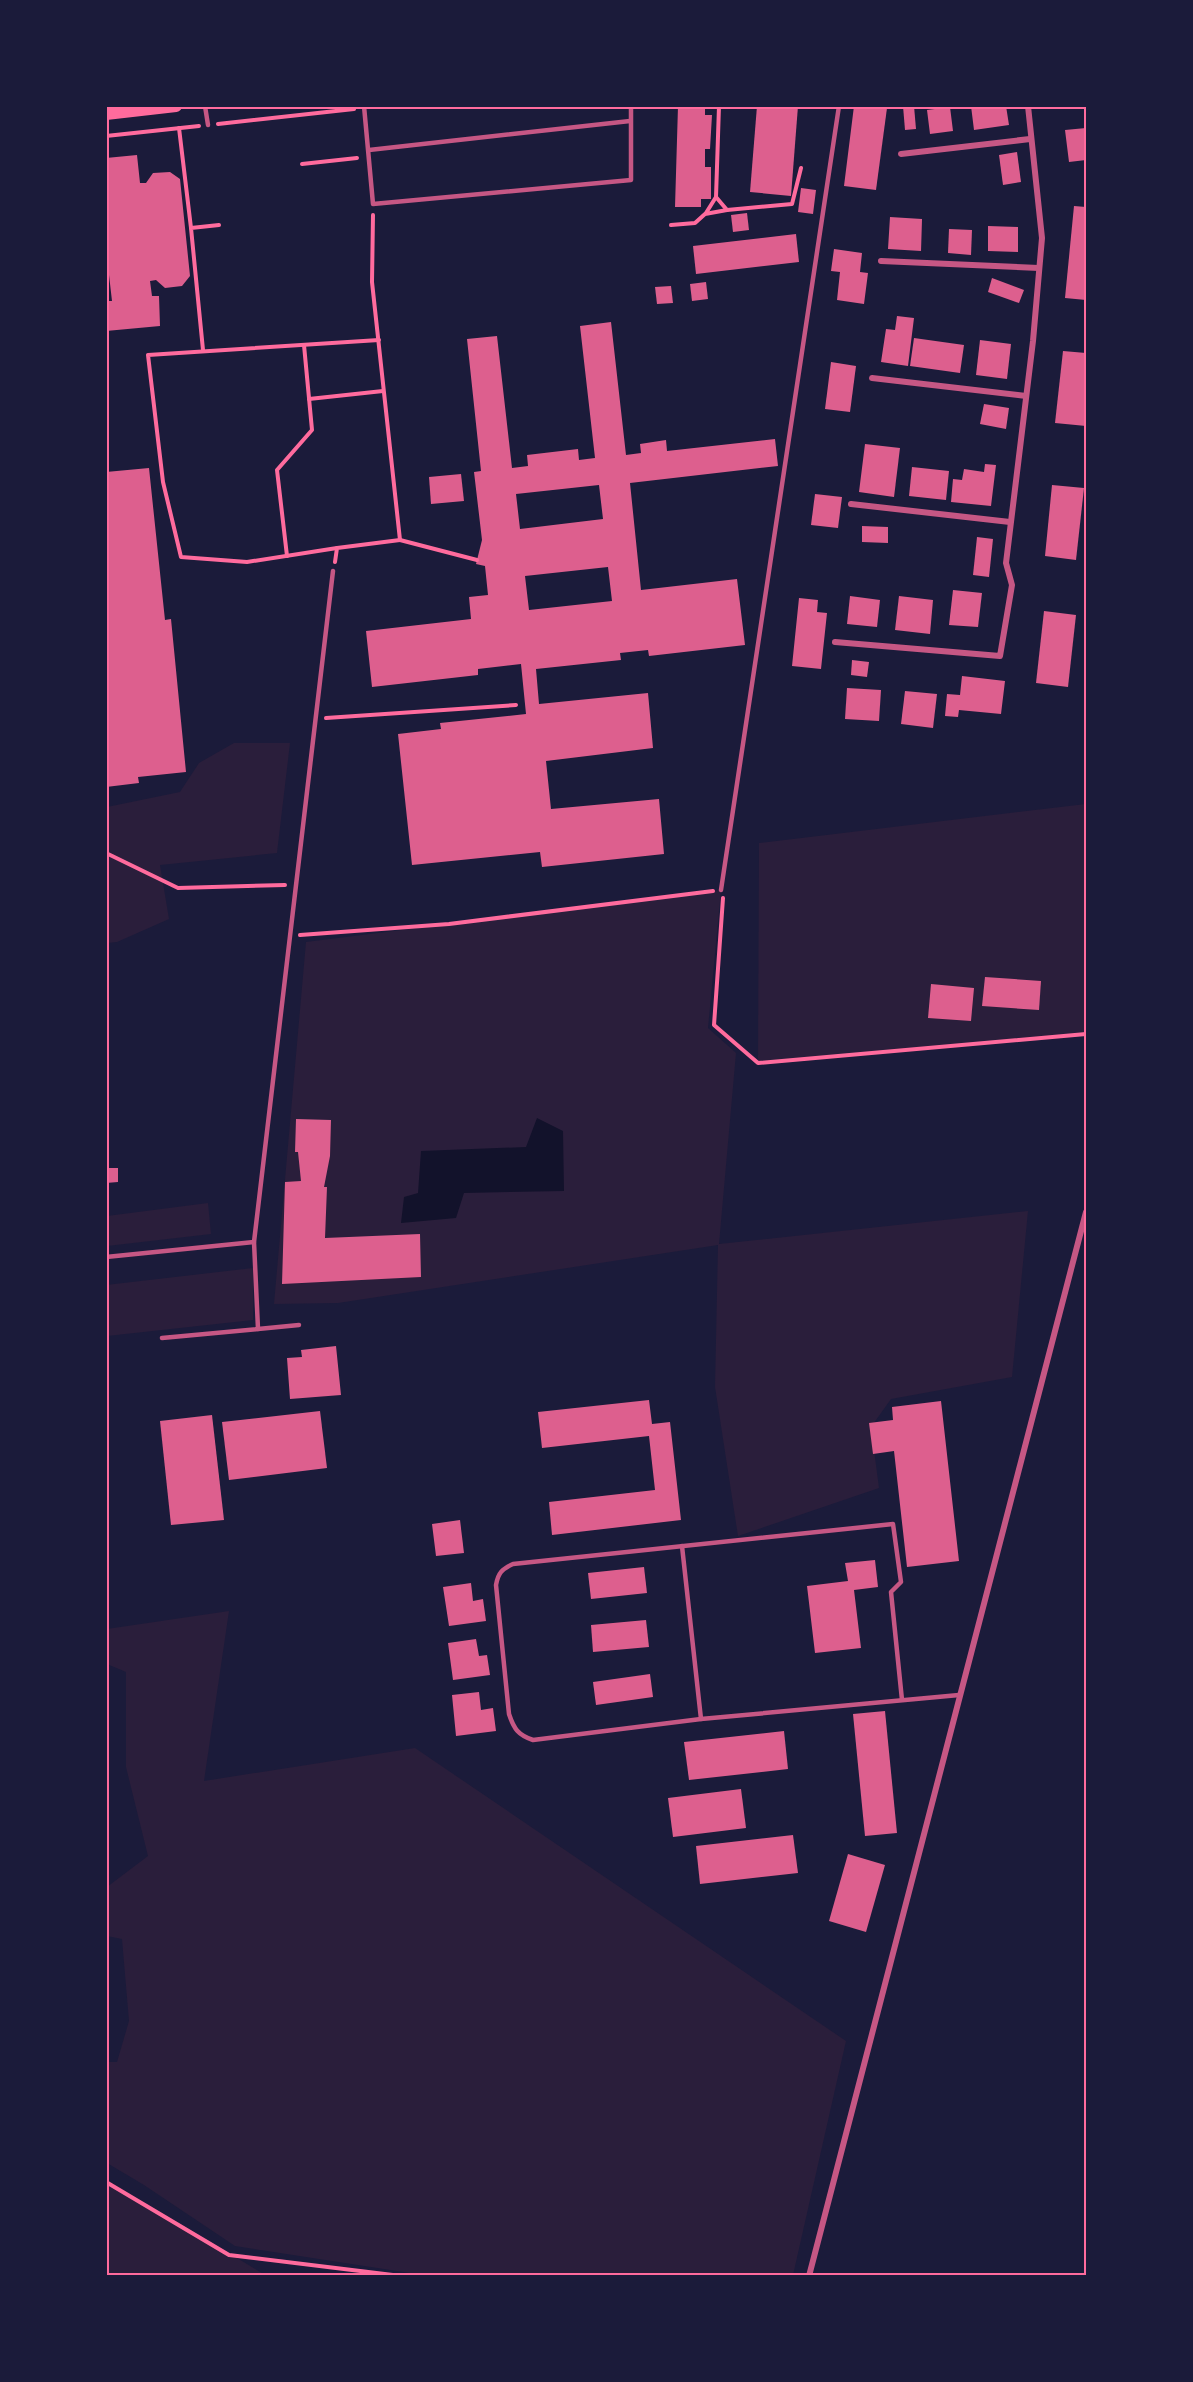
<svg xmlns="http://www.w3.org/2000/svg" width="1193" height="2382" font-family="Jost,sans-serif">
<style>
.green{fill:#2a1e3b}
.water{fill:#12122b}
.building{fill:#dd5f8e;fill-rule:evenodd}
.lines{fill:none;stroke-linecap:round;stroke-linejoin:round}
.path{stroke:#ff6b9d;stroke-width:4}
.service{stroke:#c65784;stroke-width:4.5}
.minor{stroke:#c65784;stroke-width:6}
.secondary{stroke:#ff6b9d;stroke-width:12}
.neatline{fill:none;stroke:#ff6b9d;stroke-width:2}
</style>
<rect width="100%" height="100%" fill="#1b1b3a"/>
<g class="green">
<path d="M234,743H290L277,853L160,865L169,919L117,942L107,943V807L180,792L199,763Z"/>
<path d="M1086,804V1034L758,1063L759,843Z"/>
<path d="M721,890L708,1028L736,1053L719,1244L1028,1211L1012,1377L891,1399L871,1427L879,1488L738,1536L715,1387L718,1245L338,1303L274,1304L306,942Z"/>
<path d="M208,1203L211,1234L107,1246V1216Z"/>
<path d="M253,1268V1320L107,1336L106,1285Z"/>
<path d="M229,1611L204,1781L415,1748L846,2041L793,2275H423L235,2246L144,2185L107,2163V2062H117L129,2021L122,1939L107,1936V1887L148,1856L126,1767V1672L107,1664V1629Z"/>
<path d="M106,2179L265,2275H107Z"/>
</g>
<path class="water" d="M537,1118L563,1131L564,1191L464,1193L456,1218L401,1223L404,1197L418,1193L421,1151L526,1147Z"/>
<g class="building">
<path d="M678,106H705V115H712L710,149H705V167H711V199H701V207H675Z"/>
<path d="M757,106H798L791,196L750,192Z"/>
<path d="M854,106L887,108L876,190L844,186Z"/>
<path d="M903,106H914L916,129L905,130Z"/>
<path d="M971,106H1006L1009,125L974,130Z"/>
<path d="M950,107L953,131L930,134L927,110Z"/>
<path d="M1086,128V160L1069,162L1065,130Z"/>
<path d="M1017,152L1021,182L1003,185L999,155Z"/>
<path d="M137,155L140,183H146L153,173L170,172L180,179L190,276L182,286L165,288L156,280L150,281L152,296H159L160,326L106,331V301H112L109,275L106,273V158Z"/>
<path d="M801,188L816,190L813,214L798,212Z"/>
<path d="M1074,206L1086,207V300L1065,298Z"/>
<path d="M747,213L749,230L733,232L731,215Z"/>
<path d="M890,217L922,219L921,251L888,249Z"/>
<path d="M988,226L1018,227V252L988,251Z"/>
<path d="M949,229L972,230L971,255L948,253Z"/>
<path d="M796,234L799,262L696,274L693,246Z"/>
<path d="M834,249L862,253L860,272L868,273L864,304L837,300L840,272L831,271Z"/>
<path d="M992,278L1024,290L1019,303L988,292Z"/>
<path d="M706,282L708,299L692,301L690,284Z"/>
<path d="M671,286L673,303L657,304L655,287Z"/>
<path d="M897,316L914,318L908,366L881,362L886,329L895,330Z"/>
<path d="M611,322L626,455L641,453L640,444L666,440L667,451L775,439L778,466L630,483L641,590L737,579L745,645L649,656L648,650L620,653L621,660L536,669L539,704L648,693L653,748L546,761L551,809L659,799L664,854L542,867L540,852L412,865L398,734L441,729L440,723L526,714L521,664L478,669V675L372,687L366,631L471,619L469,597L488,595L485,566L476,564L482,540L474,472L481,471L467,339L497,336L512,468L528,466L527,455L578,449L579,460L595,458L580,326ZM599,485L603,519L520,529L516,494ZM608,567L612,601L529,610L525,576Z"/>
<path d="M914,338L964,345L960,373L910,366Z"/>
<path d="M980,340L1011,344L1007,379L976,375Z"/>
<path d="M1063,351L1086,353V426L1055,423Z"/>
<path d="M831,362L856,366L850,412L825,409Z"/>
<path d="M984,404L1009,408L1006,429L980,424Z"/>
<path d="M865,444L900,448L894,497L859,492Z"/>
<path d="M985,464L996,465L991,506L951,502L953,479L962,480L964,469L984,472Z"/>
<path d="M912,467L949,471L946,500L909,496Z"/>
<path d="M149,468L165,620L171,619L186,772L138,777L139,783L106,787V472Z"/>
<path d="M461,474L464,501L431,504L429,477Z"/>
<path d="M1052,485L1084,488L1076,560L1045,556Z"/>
<path d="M815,494L842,497L838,528L811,525Z"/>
<path d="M862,526L888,527V543L862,542Z"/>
<path d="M977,537L993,539L989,577L973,575Z"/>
<path d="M953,590L982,593L978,627L949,625Z"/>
<path d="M850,596L880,600L877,627L847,624Z"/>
<path d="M899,596L933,600L930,634L895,630Z"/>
<path d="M799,598L818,600L817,612L827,613L821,669L792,666Z"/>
<path d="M1044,611L1076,615L1068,687L1036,683Z"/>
<path d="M852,660L869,662L867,677L851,675Z"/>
<path d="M962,676L1005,681L1001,714L959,710L958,717L945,716L947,694L960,695Z"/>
<path d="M847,688L881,690L879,721L845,719Z"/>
<path d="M905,691L937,694L933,728L901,724Z"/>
<path d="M985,977L1041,981L1039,1010L982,1006Z"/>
<path d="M931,984L974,988L971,1021L928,1018Z"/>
<path d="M296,1119L331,1120L330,1156L324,1187H327L325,1238L420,1234L421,1277L282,1284L285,1182L301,1181L298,1152H295Z"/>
<path d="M106,1168H118V1182L106,1183Z"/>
<path d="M336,1346L341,1395L290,1399L287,1358L302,1357L301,1350Z"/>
<path d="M649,1400L652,1424L670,1422L681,1520L552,1535L549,1502L655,1490L649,1436L542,1448L538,1412Z"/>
<path d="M941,1401L959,1561L907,1567L894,1451L873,1454L869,1423L893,1420L892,1407Z"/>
<path d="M320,1411L327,1468L229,1480L222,1422Z"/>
<path d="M212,1415L224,1520L171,1525L160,1421Z"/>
<path d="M460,1520L464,1553L436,1556L432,1524Z"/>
<path d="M875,1560L878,1587L854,1590L861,1648L815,1653L807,1586L848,1581L845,1563Z"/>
<path d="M644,1567L647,1593L591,1599L588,1573Z"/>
<path d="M471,1583L473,1601L483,1599L486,1621L449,1626L443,1587Z"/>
<path d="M646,1620L649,1647L593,1652L591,1625Z"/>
<path d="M476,1639L479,1656L487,1655L490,1675L453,1680L448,1643Z"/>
<path d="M650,1674L653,1697L596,1705L593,1682Z"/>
<path d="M479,1692L481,1710L493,1708L496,1731L456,1736L452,1695Z"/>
<path d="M885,1711L897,1833L865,1836L853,1714Z"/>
<path d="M784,1731L788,1769L689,1780L684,1742Z"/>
<path d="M741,1789L746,1828L673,1837L668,1798Z"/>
<path d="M793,1835L798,1873L700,1884L696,1846Z"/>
<path d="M848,1854L885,1865L866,1932L829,1921Z"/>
</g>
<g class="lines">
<g class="path">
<path d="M719,106L716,197L727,210L792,204L801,168"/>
<path d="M218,124L354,109"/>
<path d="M179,128L191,228"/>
<path d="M106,136L199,126"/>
<path d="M302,164L357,158"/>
<path d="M706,213L716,197"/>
<path d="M671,225L695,223L705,214L727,210"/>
<path d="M203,350L191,228L219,225"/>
<path d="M309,399L383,391"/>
<path d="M400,540L477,560"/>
<path d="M337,548L247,562L181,557L163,482L148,355L379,340"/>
<path d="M287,556L277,470L312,430L304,345"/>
<path d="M335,562L337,548L400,540L372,282L373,215"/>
<path d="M326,718L516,705"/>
<path d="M106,853L178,888L285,885"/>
<path d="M723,898L714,1025L758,1063L1086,1034"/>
<path d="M300,935L449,924L713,891"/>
<path d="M106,2182L229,2255L401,2276"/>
</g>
<g class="service">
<path d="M205,106L208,125"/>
<path d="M364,106L373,204L631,180V106"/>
<path d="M369,150L630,121"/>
<path d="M721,890L839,106"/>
<path d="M106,1257L254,1242L333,571"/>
<path d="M258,1329L299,1325"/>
<path d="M162,1338L258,1329L254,1242"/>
<path d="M682,1546L701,1719"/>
<path d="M902,1700L891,1592L901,1582L893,1524L513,1564C502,1569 498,1573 496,1585L509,1714C514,1729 518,1735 533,1740L701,1719L959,1695"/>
</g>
<g class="minor">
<path d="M901,154L1030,139"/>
<path d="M881,261L1039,268"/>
<path d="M872,378L1026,396"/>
<path d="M851,504L1010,522"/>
<path d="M835,642L1000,656L1012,585L1006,563L1033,341L1042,238L1028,106"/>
<path d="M809,2276L1086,1212"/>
</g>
<path class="secondary" d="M106,114L176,106"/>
</g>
<rect width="1193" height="2382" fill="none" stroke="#1b1b3a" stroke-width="216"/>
<rect x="108" y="108" width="977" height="2166" class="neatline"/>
</svg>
